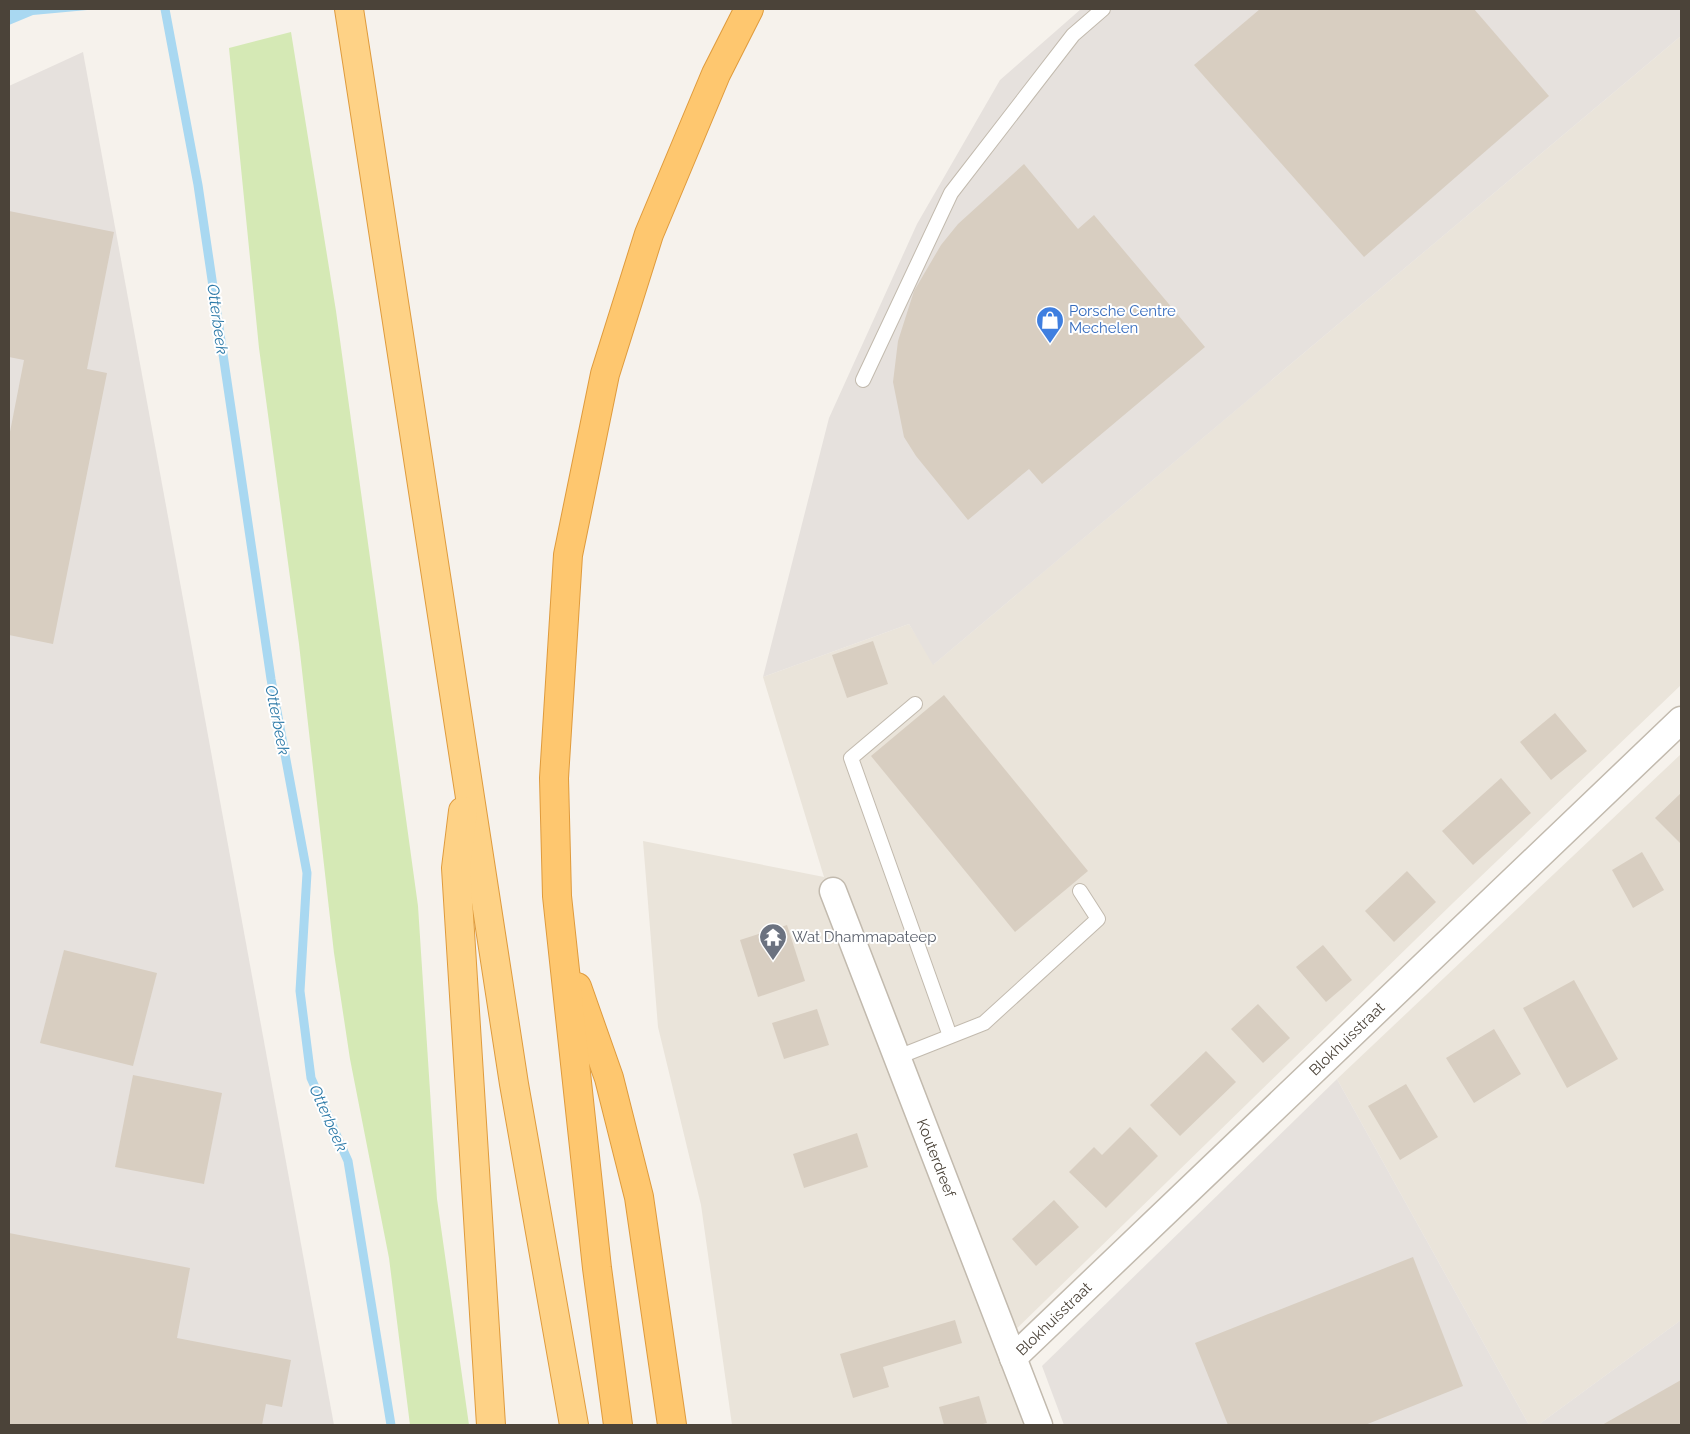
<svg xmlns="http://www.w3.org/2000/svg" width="1690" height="1434" font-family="Raleway,sans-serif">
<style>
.residential{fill:#eae4da}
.industrial{fill:#e6e1dd}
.green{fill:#d5e9b5}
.water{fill:#a9d8f1}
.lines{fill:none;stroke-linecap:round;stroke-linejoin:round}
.stream{stroke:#a9d8f1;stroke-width:9}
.building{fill:#d8cec1}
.service-casing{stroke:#c2baae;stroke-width:16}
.minor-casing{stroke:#c2baae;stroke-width:29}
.trunk-casing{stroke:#df9b3d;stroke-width:30}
.motorway-casing{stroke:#df9b3d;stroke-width:30}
.service{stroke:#fff;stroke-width:14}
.minor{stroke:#fff;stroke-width:26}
.trunk{stroke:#fed286;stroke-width:28}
.motorway{stroke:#fec76f;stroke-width:28}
.labels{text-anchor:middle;stroke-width:4;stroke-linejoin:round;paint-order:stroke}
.shop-label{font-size:15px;fill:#366cbe;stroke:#fff;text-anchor:start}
.worship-label{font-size:15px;fill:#5b616d;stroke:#fff;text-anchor:start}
.street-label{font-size:15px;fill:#4b4339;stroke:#fff}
.water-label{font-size:16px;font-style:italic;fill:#2d7aa8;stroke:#fff}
</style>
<rect width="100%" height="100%" fill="#f6f2ec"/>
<g class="residential">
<path d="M1681,36V685L1454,902L1004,1341L1032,1425H732L701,1205L658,1027L643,841L824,877L763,677L909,624L934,664Z"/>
<path d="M1681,754V1320L1538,1425H1529L1337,1079Z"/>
</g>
<g class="industrial">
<path d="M1081,9H1681V36L933,665L909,624L763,677L829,418L917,224L1000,80Z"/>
<path d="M83,52L293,1200L334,1425H9V86Z"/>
<path d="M1337,1079L1529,1425H1064L1042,1366Z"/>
<path d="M1681,1320V1425H1538Z"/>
</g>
<path class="green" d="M291,32L336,311L418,906L437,1199L469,1425H410L389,1258L350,1059L334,953L299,644L259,348L229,48Z"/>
<path class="water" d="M9,9H98L33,15L9,25Z"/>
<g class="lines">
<path class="stream" d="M165,9L198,185L271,679L307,873L300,991L311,1078L348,1161L391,1425"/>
</g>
<g class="building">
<path d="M1260,9H1474L1549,96L1364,257L1194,65Z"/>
<path d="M1024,164L1078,229L1094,215L1205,347L1042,484L1029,469L968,520L916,456L904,437L893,382L898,341L914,291L941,245L958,224Z"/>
<path d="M9,211L114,232L87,369L107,373L53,644L9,635V437L24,360L9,357Z"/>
<path d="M873,641L888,684L847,698L832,655Z"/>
<path d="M944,695L1088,871L1015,932L871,756Z"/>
<path d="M1555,713L1587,751L1551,780L1520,742Z"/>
<path d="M1501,778L1531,813L1473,865L1442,831Z"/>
<path d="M1681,793V844L1655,818Z"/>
<path d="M1642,852L1664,890L1633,908L1612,870Z"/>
<path d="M1407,871L1436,902L1394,942L1365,911Z"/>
<path d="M787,925L805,981L758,997L740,940Z"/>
<path d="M1323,945L1352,980L1326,1002L1296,967Z"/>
<path d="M64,950L157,973L133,1066L40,1043Z"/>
<path d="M1574,980L1618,1059L1567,1088L1523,1008Z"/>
<path d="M1258,1004L1290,1038L1263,1063L1231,1029Z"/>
<path d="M817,1009L829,1045L784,1059L772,1023Z"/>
<path d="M1494,1029L1521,1074L1474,1103L1446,1058Z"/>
<path d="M1206,1051L1236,1082L1180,1136L1150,1105Z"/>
<path d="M133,1075L222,1093L204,1184L115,1167Z"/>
<path d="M1406,1084L1438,1137L1400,1160L1368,1106Z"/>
<path d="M1130,1127L1158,1156L1106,1208L1069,1172L1094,1147L1102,1155Z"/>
<path d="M857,1133L868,1167L804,1188L793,1154Z"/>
<path d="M1054,1200L1079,1227L1036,1266L1012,1239Z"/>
<path d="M9,1233L190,1268L177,1338L291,1360L282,1407L266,1404L262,1425H9Z"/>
<path d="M1413,1257L1463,1386L1365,1425H1228L1195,1343Z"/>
<path d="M955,1320L962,1343L883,1367L889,1387L853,1398L840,1354Z"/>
<path d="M1681,1380V1425H1602Z"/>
<path d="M979,1396L987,1423L979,1425H944L939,1407Z"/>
</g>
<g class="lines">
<g class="service-casing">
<g id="service">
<path d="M863,380L951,193L1073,35L1103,9"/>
<path d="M915,704L851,758L950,1036"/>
<path d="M898,1057L984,1023L1098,919L1080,891"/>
</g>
</g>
<g class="minor-casing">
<g id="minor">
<path d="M833,891L1039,1425"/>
<path d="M1013,1358L1681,720"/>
</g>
</g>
<g class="trunk-casing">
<g id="trunk">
<path d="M349,9L514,1084L574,1425"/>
<path d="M463,811L456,868L491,1425"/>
</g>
</g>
<g class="motorway-casing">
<g id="motorway">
<path d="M577,987L609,1078L639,1197L672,1425"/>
<path d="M618,1425L597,1268L557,896L554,778L568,555L605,374L649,234L716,74L749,9"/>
</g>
</g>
<use href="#service" class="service"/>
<use href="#minor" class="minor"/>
<use href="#trunk" class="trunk"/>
<use href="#motorway" class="motorway"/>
</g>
<defs>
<g id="shop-pin" transform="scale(1.4375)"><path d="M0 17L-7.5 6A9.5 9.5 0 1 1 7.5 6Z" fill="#3f7fe0" stroke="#fff"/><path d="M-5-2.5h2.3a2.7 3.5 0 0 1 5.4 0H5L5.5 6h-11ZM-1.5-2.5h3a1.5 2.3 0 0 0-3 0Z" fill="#fff"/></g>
<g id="temple-pin" transform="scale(1.4375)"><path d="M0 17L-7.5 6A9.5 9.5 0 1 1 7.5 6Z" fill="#6b7280" stroke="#fff"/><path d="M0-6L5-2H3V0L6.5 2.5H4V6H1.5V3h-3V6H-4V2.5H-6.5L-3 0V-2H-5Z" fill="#fff"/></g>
</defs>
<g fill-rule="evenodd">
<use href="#shop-pin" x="1050" y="320"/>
<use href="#temple-pin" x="773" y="937"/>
</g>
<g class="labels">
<g class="shop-label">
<text x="1069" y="316">Porsche Centre<tspan x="1069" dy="17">Mechelen</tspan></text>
</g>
<g class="worship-label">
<text x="792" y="942">Wat Dhammapateep</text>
</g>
<g class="street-label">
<text transform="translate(1347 1039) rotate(-44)" y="5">Blokhuisstraat</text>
<text transform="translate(936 1158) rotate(69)" y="5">Kouterdreef</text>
<text transform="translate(1054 1319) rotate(-44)" y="5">Blokhuisstraat</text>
</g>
<g class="water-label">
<text transform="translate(218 319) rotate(82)" y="6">Otterbeek</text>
<text transform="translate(278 720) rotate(79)" y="6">Otterbeek</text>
<text transform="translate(329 1118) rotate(66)" y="6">Otterbeek</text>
</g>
</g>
<rect width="1690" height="1434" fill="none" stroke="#4b4339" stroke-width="20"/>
</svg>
